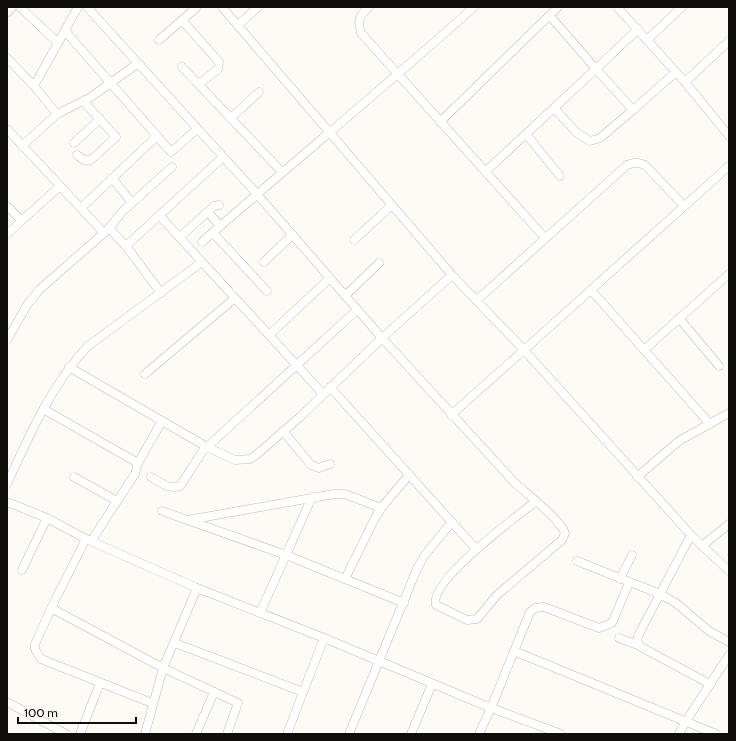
<svg xmlns="http://www.w3.org/2000/svg" width="736" height="741" font-family="Cabin,sans-serif">
<style>
.lines{fill:none;stroke-linecap:round;stroke-linejoin:round}
.street-casing{stroke:#c2bbaf;stroke-width:9}
.street{stroke:#fff;stroke-width:8}
</style>
<rect width="100%" height="100%" fill="#fefbf6"/>
<g class="lines">
<g class="street-casing">
<g id="street">
<path d="M20,7L58,43"/>
<path d="M78,7L34,86L57,114L91,97L137,64"/>
<path d="M222,7L452,275L524,350L729,166"/>
<path d="M369,7C360,15 357,20 361,33L545,238"/>
<path d="M617,7L685,82L729,136"/>
<path d="M7,13L12,7"/>
<path d="M182,20L219,62L218,69L199,84"/>
<path d="M238,25L258,7"/>
<path d="M638,29L596,69L633,110L676,72"/>
<path d="M65,31L171,152L197,129"/>
<path d="M159,40L197,7"/>
<path d="M647,40L682,7"/>
<path d="M7,58L34,86"/>
<path d="M182,67L282,172"/>
<path d="M685,82L729,41"/>
<path d="M554,108L577,133L590,141L600,138L633,110"/>
<path d="M231,118L259,92"/>
<path d="M440,122L558,7"/>
<path d="M7,129L104,233L40,289L27,305L7,340"/>
<path d="M526,134L560,176"/>
<path d="M74,143L100,119"/>
<path d="M22,146L57,114"/>
<path d="M77,155L84,160H91L116,137L84,102"/>
<path d="M486,171L596,69L550,16"/>
<path d="M112,178L132,203"/>
<path d="M7,206L21,220"/>
<path d="M81,208L157,136"/>
<path d="M208,212L220,226"/>
<path d="M159,215L323,394"/>
<path d="M109,228L123,211L172,167"/>
<path d="M104,233L109,228L126,246L223,157"/>
<path d="M213,233L267,291"/>
<path d="M7,234L60,186"/>
<path d="M180,237L214,206L219,205"/>
<path d="M354,240L392,205"/>
<path d="M202,242C292,163 385,87 474,7"/>
<path d="M126,246L161,293"/>
<path d="M264,262L292,235"/>
<path d="M452,275L382,338L515,483C527,494 560,519 565,533L562,540L497,595L477,619L467,620L436,605C428,582 517,516 535,502"/>
<path d="M591,290L710,424"/>
<path d="M345,296L379,263"/>
<path d="M477,300L627,165C634,162 638,162 645,165L684,206"/>
<path d="M679,318L719,366"/>
<path d="M269,335L330,278"/>
<path d="M644,350L729,274"/>
<path d="M69,367L207,447L235,460L250,459L256,455L300,417L382,338L257,194L87,7"/>
<path d="M145,374L235,298"/>
<path d="M330,387L476,549"/>
<path d="M45,410L138,463L135,474L91,541"/>
<path d="M451,415L524,350L691,535L729,571"/>
<path d="M283,431L311,465L319,468L330,464"/>
<path d="M207,447L357,310"/>
<path d="M138,463L162,421"/>
<path d="M74,477L117,501"/>
<path d="M151,477C160,482 169,490 180,486L206,446"/>
<path d="M637,477L679,441L729,413"/>
<path d="M7,484C29,436 51,385 88,346L202,262"/>
<path d="M7,502L47,518L86,539L197,588L324,638L491,708L561,734"/>
<path d="M162,511L286,555L404,603"/>
<path d="M188,520L334,494H345L381,508"/>
<path d="M86,539L56,598L35,644V649L41,659L152,703"/>
<path d="M702,546L729,524"/>
<path d="M577,561L660,594L691,535"/>
<path d="M22,570L47,518"/>
<path d="M345,579L374,520L381,508L409,475"/>
<path d="M620,579L632,555"/>
<path d="M197,588L163,668L238,703L227,734"/>
<path d="M51,608L163,668L145,734"/>
<path d="M260,613L312,497"/>
<path d="M619,638L638,645"/>
<path d="M175,643L303,692"/>
<path d="M514,651L716,734"/>
<path d="M710,684L641,647L637,642L638,636L660,594L676,603L709,631L729,642"/>
<path d="M7,702L66,734"/>
<path d="M80,734L100,683"/>
<path d="M196,734L214,692"/>
<path d="M287,734L324,638"/>
<path d="M349,734L416,571L424,556L451,523"/>
<path d="M411,734L432,684"/>
<path d="M479,734L491,708L530,612L535,608L544,607L599,628L612,623L629,583"/>
<path d="M679,734L686,721L729,655"/>
</g>
</g>
<use href="#street" class="street"/>
</g>
<rect width="736" height="741" fill="none" stroke="#100e0a" stroke-width="16"/>
<path d="M18 717v6h118v-6" fill="none" stroke="#100e0a" stroke-width="2"/>
<text x="24" y="717" font-size="12" fill="#100e0a" stroke="#fefbf6" stroke-width="3" paint-order="stroke">100 m</text>
</svg>
